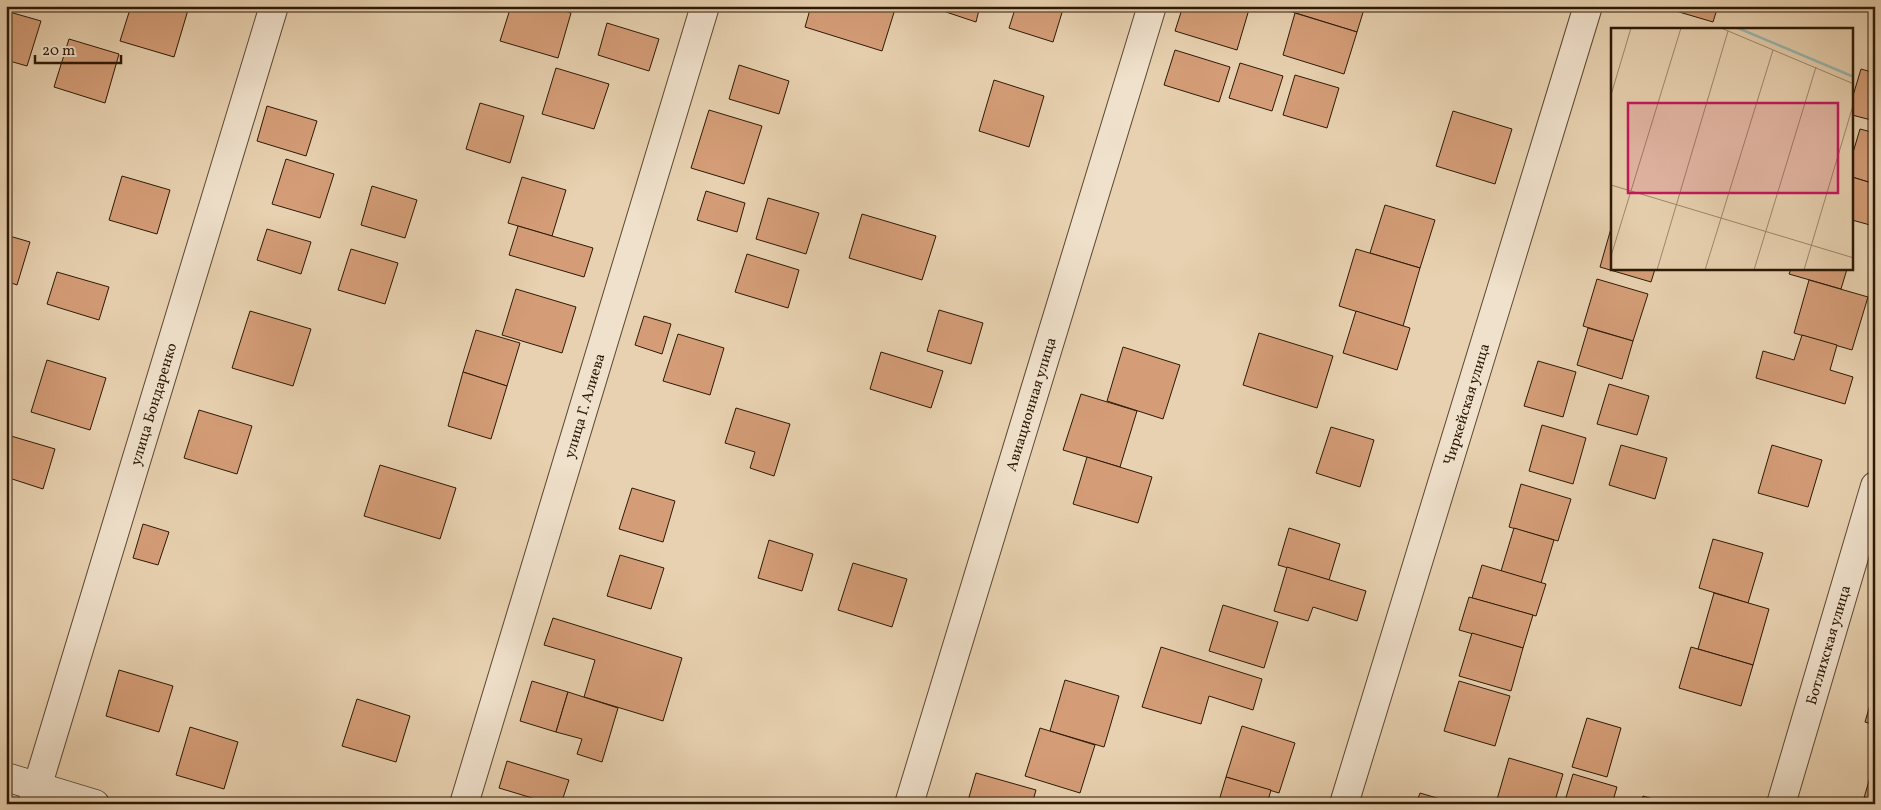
<svg xmlns="http://www.w3.org/2000/svg" width="1881" height="810" font-family="Vollkorn,serif">
<style>
.building{fill:#d49d77;stroke:#2c1906}
.lines{fill:none;stroke-linecap:round;stroke-linejoin:round}
.minor-casing{stroke:#5b4730;stroke-width:30}
.minor{stroke:#f0e1cc;stroke-width:28}
.labels{text-anchor:middle;stroke-width:4.5;stroke-linejoin:round;paint-order:stroke}
.street-label{font-size:15px;fill:#2c1906;stroke:#f0e1cc}
.inset-river{fill:none;stroke:#97b7af;stroke-width:2.5}
.inset-road{fill:none;stroke:#9d876c;stroke-width:1}
.view{fill:#c2185b;fill-opacity:0.15;stroke:#c2185b;stroke-width:2.5}
.inset-edge{fill:none;stroke:#2c1906;stroke-width:2.5}
</style>
<rect width="100%" height="100%" fill="#e8d1b0"/>
<filter id="stains"><feTurbulence type="fractalNoise" baseFrequency=".004" numOctaves="4"/><feColorMatrix values="0 0 0 0 .2 0 0 0 0 .09 0 0 0 0 .02 0 0 0 .5 -.17"/></filter>
<radialGradient id="worn" r=".72"><stop offset=".6" stop-color="#630" stop-opacity="0"/><stop offset="1" stop-color="#630" stop-opacity=".3"/></radialGradient>
<g class="building">
<path d="M131,6H175L188,10L174,57L120,41Z"/>
<path d="M511,6H549L571,13L558,58L500,41Z"/>
<path d="M811,6H896L882,51L805,27Z"/>
<path d="M928,6H980L976,22Z"/>
<path d="M1016,6H1064L1053,42L1009,28Z"/>
<path d="M1183,6H1250L1237,50L1175,31Z"/>
<path d="M1273,6H1365L1357,32Z"/>
<path d="M1670,6H1718L1713,22L1669,9Z"/>
<path d="M6,11L41,21L27,66L6,60Z"/>
<path d="M1295,13L1357,32L1344,74L1283,55Z"/>
<path d="M607,23L659,39L649,71L598,55Z"/>
<path d="M69,39L119,54L105,103L54,87Z"/>
<path d="M1175,50L1230,67L1219,102L1164,85Z"/>
<path d="M1240,63L1283,76L1272,111L1229,98Z"/>
<path d="M739,65L789,81L779,114L729,99Z"/>
<path d="M556,68L609,84L594,129L542,114Z"/>
<path d="M1861,69L1875,73V121L1852,115V99Z"/>
<path d="M1295,75L1339,88L1327,128L1283,115Z"/>
<path d="M994,80L1044,96L1029,147L979,131Z"/>
<path d="M480,103L524,116L510,163L466,149Z"/>
<path d="M267,106L317,121L306,156L257,141Z"/>
<path d="M709,110L762,126L744,184L691,168Z"/>
<path d="M1453,111L1512,129L1495,184L1436,166Z"/>
<path d="M1860,129L1875,133V184L1852,177V156Z"/>
<path d="M286,159L334,174L320,218L272,204Z"/>
<path d="M122,176L170,190L157,234L109,220Z"/>
<path d="M522,177L566,190L552,236L508,223Z"/>
<path d="M1852,177L1875,184V210L1870,225L1852,220Z"/>
<path d="M372,186L417,200L405,238L361,225Z"/>
<path d="M706,191L745,203L737,232L697,220Z"/>
<path d="M768,198L819,213L806,254L756,239Z"/>
<path d="M1385,205L1435,220L1420,268L1370,253Z"/>
<path d="M862,214L936,236L922,280L849,258Z"/>
<path d="M1612,225V269H1655L1651,282L1600,267Z"/>
<path d="M518,226L593,248L584,277L509,255Z"/>
<path d="M267,229L311,242L301,274L257,260Z"/>
<path d="M6,235L30,242L17,285L6,281Z"/>
<path d="M351,249L398,263L385,304L338,290Z"/>
<path d="M1356,249L1420,268L1403,326L1339,306Z"/>
<path d="M747,254L799,270L788,308L735,292Z"/>
<path d="M1791,269H1847L1841,289L1789,274Z"/>
<path d="M57,272L109,287L99,320L47,304Z"/>
<path d="M1597,279L1648,294L1633,341L1583,326Z"/>
<path d="M1809,280L1868,297L1852,350L1794,333Z"/>
<path d="M516,289L576,307L562,353L502,335Z"/>
<path d="M939,310L983,323L971,364L927,351Z"/>
<path d="M250,311L311,329L293,386L232,368Z"/>
<path d="M1356,311L1410,328L1397,370L1343,353Z"/>
<path d="M644,316L671,324L662,354L635,345Z"/>
<path d="M1588,328L1633,341L1622,379L1577,365Z"/>
<path d="M476,330L520,343L507,386L463,372Z"/>
<path d="M1259,333L1333,356L1317,408L1243,385Z"/>
<path d="M678,334L724,348L710,395L663,381Z"/>
<path d="M1802,335L1837,345L1830,370L1853,377L1845,404L1756,378L1763,351L1794,360Z"/>
<path d="M1123,347L1180,365L1163,419L1107,401Z"/>
<path d="M881,352L943,371L931,408L870,389Z"/>
<path d="M47,360L106,378L90,430L31,412Z"/>
<path d="M1538,361L1576,372L1563,417L1524,406Z"/>
<path d="M463,372L507,386L491,439L448,426Z"/>
<path d="M1609,384L1649,396L1637,435L1597,424Z"/>
<path d="M1081,394L1137,411L1120,467L1063,450Z"/>
<path d="M736,408L790,424L774,476L750,468L755,452L725,443Z"/>
<path d="M199,410L252,426L237,474L184,458Z"/>
<path d="M1542,425L1586,438L1573,484L1529,471Z"/>
<path d="M1331,427L1374,440L1360,487L1316,473Z"/>
<path d="M11,436L55,449L43,489L6,477V451Z"/>
<path d="M1621,445L1667,458L1655,499L1609,485Z"/>
<path d="M1772,445L1822,460L1808,507L1758,493Z"/>
<path d="M1087,457L1152,477L1138,523L1073,504Z"/>
<path d="M380,465L456,488L440,539L364,516Z"/>
<path d="M1521,484L1571,499L1558,541L1509,527Z"/>
<path d="M632,488L675,501L663,542L619,529Z"/>
<path d="M143,524L169,532L158,565L133,558Z"/>
<path d="M1289,528L1340,544L1329,580L1278,565Z"/>
<path d="M1514,528L1554,540L1541,583L1501,571Z"/>
<path d="M1713,539L1763,553L1748,603L1699,588Z"/>
<path d="M769,540L813,554L802,591L758,578Z"/>
<path d="M620,555L664,568L651,609L607,596Z"/>
<path d="M853,563L907,579L892,627L838,610Z"/>
<path d="M1482,565L1546,584L1536,616L1472,598Z"/>
<path d="M1287,567L1366,591L1357,621L1313,607L1308,621L1274,611Z"/>
<path d="M1714,593L1769,609L1753,665L1698,649Z"/>
<path d="M1469,597L1533,615L1523,648L1459,630Z"/>
<path d="M1223,605L1278,622L1264,668L1209,651Z"/>
<path d="M553,618L682,658L663,721L584,697L595,660L544,645Z"/>
<path d="M1472,633L1523,648L1511,691L1459,676Z"/>
<path d="M1161,647L1262,679L1253,710L1209,696L1201,724L1142,707Z"/>
<path d="M1691,647L1753,665L1741,706L1679,688Z"/>
<path d="M119,670L173,686L159,732L106,716Z"/>
<path d="M1065,680L1119,696L1104,747L1050,731Z"/>
<path d="M532,681L568,692L556,732L520,721Z"/>
<path d="M1459,681L1510,696L1495,746L1444,731Z"/>
<path d="M568,692L618,708L602,762L577,754L582,739L556,732Z"/>
<path d="M1872,698L1875,699V725L1865,722Z"/>
<path d="M357,699L410,716L396,762L342,746Z"/>
<path d="M1587,718L1621,728L1607,777L1572,767Z"/>
<path d="M1242,726L1295,743L1279,793L1226,777Z"/>
<path d="M190,727L238,742L224,789L176,775Z"/>
<path d="M1040,728L1095,745L1080,793L1025,776Z"/>
<path d="M1509,758L1563,774L1554,804L1496,803Z"/>
<path d="M1875,760V801L1864,798Z"/>
<path d="M507,761L569,780L561,804H552L499,788Z"/>
<path d="M976,773L1036,790L1032,804H967Z"/>
<path d="M1573,774L1617,787L1612,804H1564Z"/>
<path d="M1226,777L1271,790L1267,804H1218Z"/>
<path d="M1420,793L1457,804H1416Z"/>
<path d="M1643,796L1669,804H1641Z"/>
</g>
<g class="lines">
<g class="minor-casing">
<g id="minor">
<path d="M6,777L95,804"/>
<path id="s1" d="M32,804L274,6"/>
<path id="s2" d="M464,804L705,6"/>
<path id="s3" d="M909,804L1152,6"/>
<path id="s4" d="M1344,804L1588,6"/>
<path id="s5" d="M1781,804L1875,486"/>
</g>
</g>
<use href="#minor" class="minor"/>
</g>
<g class="labels">
<g class="street-label">
<text dy="5" stroke="none"><textPath href="#s1" startOffset="418">улица Бондаренко</textPath></text>
<text dy="5" stroke="none"><textPath href="#s2" startOffset="416">улица Г. Алиева</textPath></text>
<text dy="5" stroke="none"><textPath href="#s3" startOffset="418">Авиационная улица</textPath></text>
<text dy="5" stroke="none"><textPath href="#s4" startOffset="418">Чиркейская улица</textPath></text>
<text dy="5" stroke="none"><textPath href="#s5" startOffset="166">Ботлихская улица</textPath></text>
</g>
</g>
<g transform="translate(1611 28)">
<rect width="242" height="242" fill="#e8d1b0"/>
<path class="inset-river" d="M127,0L243,49"/>
<path class="inset-road" d="M110,0L243,56M0,67L20,0M0,157L243,230M0,228L70,0M46,242L117,3M94,242L162,22M143,242L205,39M193,242L243,74"/>
<path class="view" d="M17,75H227V165H17Z"/>
<rect width="242" height="242" class="inset-edge"/>
</g>
<rect width="1881" height="810" fill="none" stroke="#e8d1b0" stroke-width="25"/>
<rect x="8" y="8" width="1866" height="795" fill="none" stroke="#2c1906" stroke-width="2.5"/>
<rect x="12" y="12" width="1856" height="785" fill="none" stroke="#2c1906"/>
<path d="M35 55v8h86v-8" fill="none" stroke="#2c1906" stroke-width="2.5"/>
<text x="42" y="55" font-size="15" fill="#2c1906" stroke="#f0e1cc" stroke-width="4" paint-order="stroke">20 m</text>
<rect width="100%" height="100%" filter="url(#stains)"/>
<rect width="100%" height="100%" fill="url(#worn)"/>
</svg>
